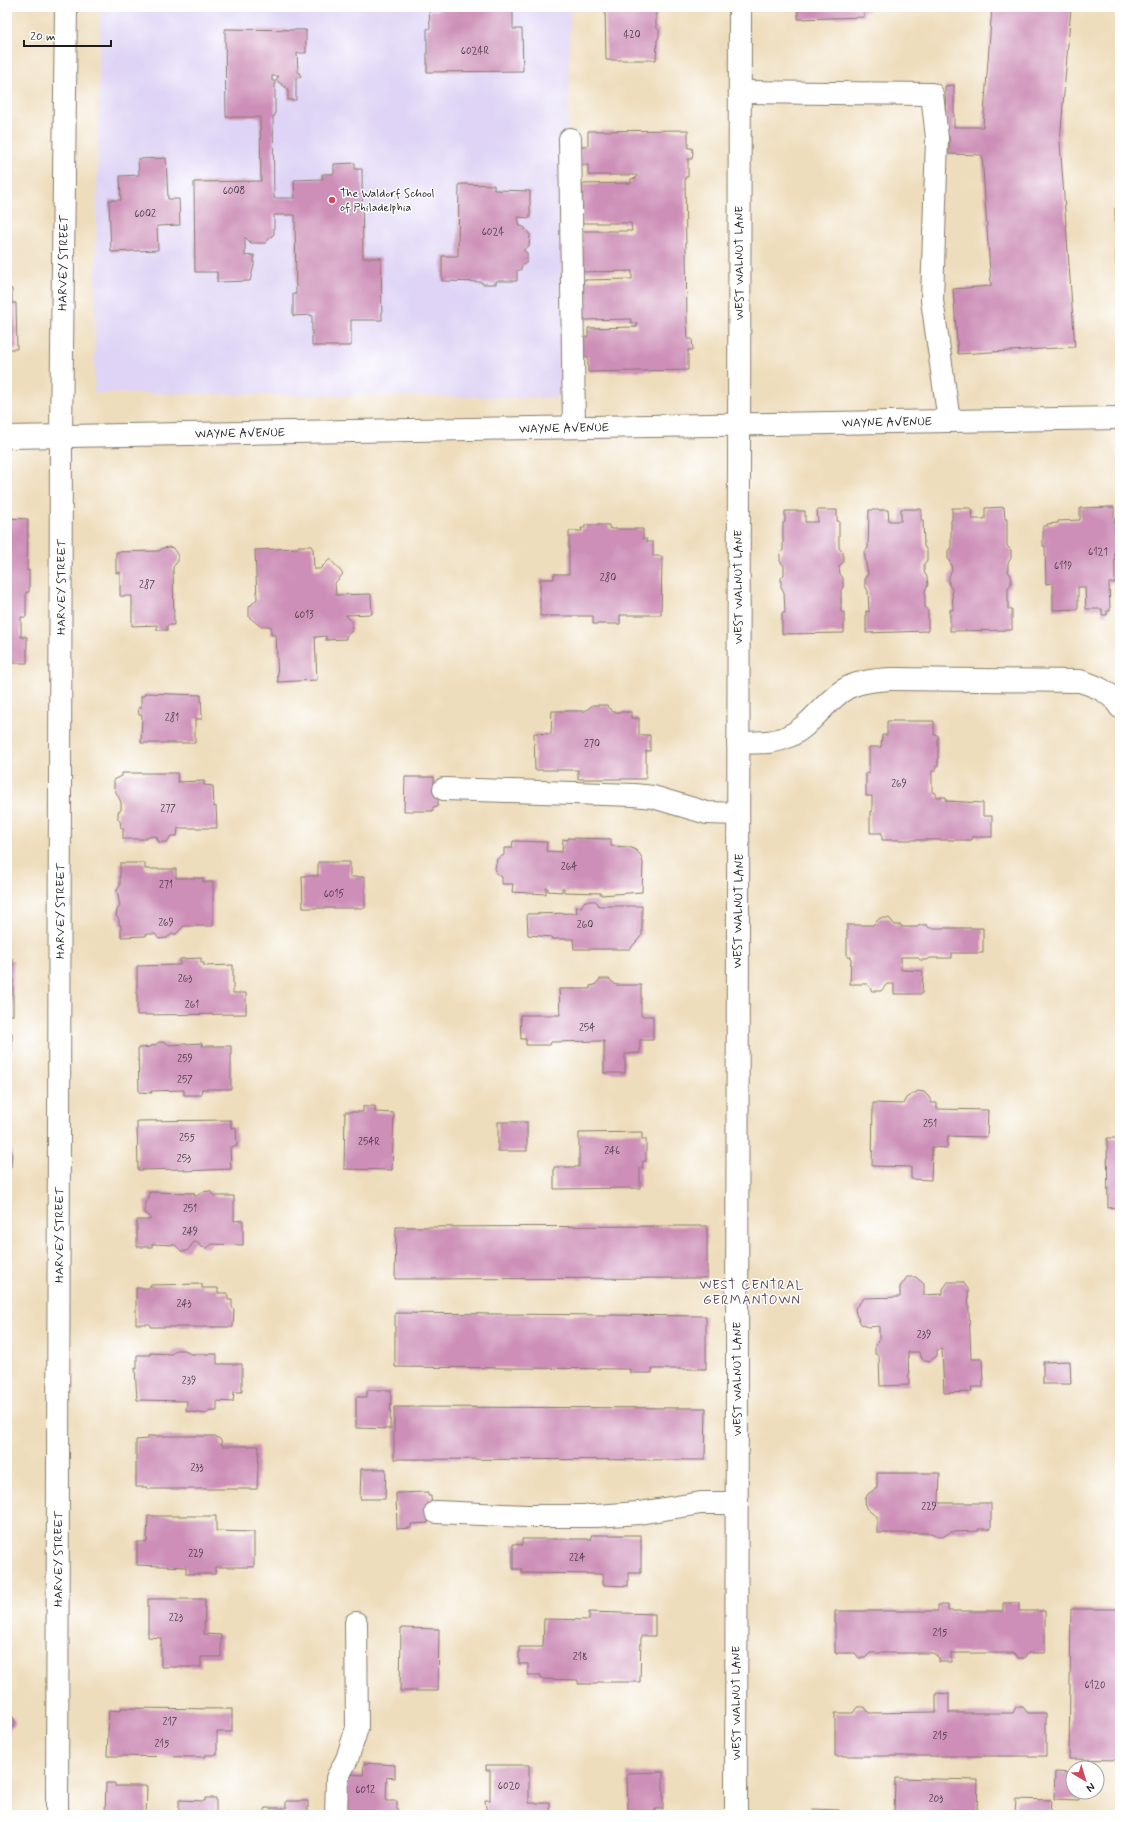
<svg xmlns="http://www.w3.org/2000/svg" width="1127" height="1822" font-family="Mynerve,sans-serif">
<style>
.built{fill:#dfd4f5}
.building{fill:#cd8fb7}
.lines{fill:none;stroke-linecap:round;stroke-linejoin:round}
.minor-casing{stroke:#857c6c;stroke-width:24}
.major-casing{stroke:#857c6c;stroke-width:24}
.minor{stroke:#fff;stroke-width:22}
.major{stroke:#fff;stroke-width:22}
.poi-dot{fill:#d1495b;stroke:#fff;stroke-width:1.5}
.labels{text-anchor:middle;stroke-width:3;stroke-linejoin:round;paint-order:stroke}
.number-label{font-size:10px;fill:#483943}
.poi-label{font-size:12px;fill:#1c1c1c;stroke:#fff;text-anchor:start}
.street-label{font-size:12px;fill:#1c1c1c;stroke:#fff}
.neighbourhood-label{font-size:13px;letter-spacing:1px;fill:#5a4452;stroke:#fff}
</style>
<rect width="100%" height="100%" fill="#fff"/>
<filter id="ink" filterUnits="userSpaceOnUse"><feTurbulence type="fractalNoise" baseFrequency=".025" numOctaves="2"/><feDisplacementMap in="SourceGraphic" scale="8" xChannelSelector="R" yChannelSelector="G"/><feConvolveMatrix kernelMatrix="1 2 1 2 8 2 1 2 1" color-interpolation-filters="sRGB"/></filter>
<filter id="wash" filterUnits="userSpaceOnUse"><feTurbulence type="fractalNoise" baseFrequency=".012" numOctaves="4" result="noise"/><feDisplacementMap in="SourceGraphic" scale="16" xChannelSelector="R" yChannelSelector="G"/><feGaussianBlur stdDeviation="0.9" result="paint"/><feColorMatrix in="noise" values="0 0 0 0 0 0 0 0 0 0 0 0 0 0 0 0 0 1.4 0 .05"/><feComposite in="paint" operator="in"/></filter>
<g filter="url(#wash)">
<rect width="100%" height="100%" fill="#eeddbc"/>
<path class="built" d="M100,7H570L564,398L94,393Z"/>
<g id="blocks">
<g class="building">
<rect x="7" y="7" width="3" height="8"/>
<path d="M440,7H513V29H522L523,71L427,72V29L430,28L429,10H440Z"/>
<path d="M605,7H656V27L659,30V37L657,40L656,60H606Z"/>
<path d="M798,7H869V11H864V17L798,19Z"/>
<path d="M992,7H1071L1060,142L1075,347L958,354L953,289L991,286L982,155L949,154V136L946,135L945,86L954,85V127H983Z"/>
<rect x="7" y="28" width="3" height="68"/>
<path d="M225,29L306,30V53H297L298,71L301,76L296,78V100H288V89L276,80L279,76H272V81H275V116H273L274,198H295L294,180L323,179L322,174H334V164L355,163V169H362L363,258H381L382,320H351V346H312V315L293,316V294H296L295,215H274V234L265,243H251L245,237V256L254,255V265L250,281L217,282V272H195L194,182L261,181L260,117H226Z"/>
<rect x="7" y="108" width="3" height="68"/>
<path d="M688,130V148H692L693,153L692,159H688V177H685L687,322L688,339H692L693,350H688V370L588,372V357H580V337H588V328L637,327V323H631V319L583,320L582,280L632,279V271L582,272L575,242L582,241V231H632L631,223H582V212H574V194H583L582,184L631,183V179L637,178V175H588V165H580V146H588V131Z"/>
<path d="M166,158L168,199H179L180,225L157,226L158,250L111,252L109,200H121L120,176L139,175L138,159Z"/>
<path d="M459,184L494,185V190L530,191V218L518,217L520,226L524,227L530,235L529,246L523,250L527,253V262L521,267V270H517V281H496V284H482V282L442,281V256H458Z"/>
<path d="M1115,208H1120V265H1116Z"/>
<path d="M7,289H12V303H16L17,349H7Z"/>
<path d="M1004,507L1005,519H1007V546L1011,550V558L1008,563V571L1011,576V584L1008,588V609H1012V630L950,631V610H953L952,589L949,585V576L952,571L951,564L948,559V551L951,547V520H952V508H971L972,519H985V508Z"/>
<path d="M1114,507L1115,583H1109L1110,611H1107V615H1102V609H1086L1085,587H1078V609L1053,610V583L1046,584L1045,546H1043V526H1047V524L1058,523V521L1080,520V508Z"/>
<path d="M901,509H921V520H923L924,546L927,551V560L924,564V572L927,577L928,585L925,590V607L928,611V631L866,633V611L869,612L868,591L865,586V578L868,574L864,552L868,548L869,510H888L889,521H901Z"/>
<path d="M817,510H837V521H839V548L843,552V562L839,566L840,574L843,578V587L841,590V612H844V633L782,634V613H785L784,592L781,587V578L784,575V566L780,561V554L783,550V523L785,522V511H805V522H818Z"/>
<path d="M7,518L28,519L27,571L29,570V592H26V617H21V637H27V663H7Z"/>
<path d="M585,525H609V528L612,529H643V539H647L646,542H653V556H662L661,615H620V624H593V616H540V579H554V574H569V531H582L581,528H585Z"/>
<path d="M299,546H311L313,549L314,569H320L330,559L343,574L335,583L336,595L371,594L372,614L346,615L352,622V631L346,636V639L326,640V636L315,637L317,680L278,682L276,635H271V626H260L249,617V607L257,599L255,550L297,548Z"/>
<path d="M169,547L173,548L178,556V561L173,567L174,625H167V630H157V625L132,626V596H120V572L116,573V552L159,551L163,548Z"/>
<path d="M145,693L201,695L202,719H195V743H141L142,715H139L138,708H141V696H144Z"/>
<path d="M593,705H607L613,712H631V718H639V735H650V751H646V779H578V770H535L534,733L551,734L552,711H585Z"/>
<path d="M887,721H934V735H938V766H936L935,771H932V792L936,793V797H946V801L983,803V816H992V837H972V840H882V833H870V811H872V796H866V773L869,774V747H881L882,735H887Z"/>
<path d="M122,773H177L178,782L204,781V785L213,786L214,807L216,806L217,828H178L177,836H171L167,842H159L156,836L146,837V839H123V828H121L120,821L118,819V812L121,810V802L114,788V780L122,776Z"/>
<path d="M405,777H434V784H438V806L433,807V811H404Z"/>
<path d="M568,838L611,839V846L630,847L637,851L641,856L643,863L642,892L601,895V893L564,892V888H562V892L548,891V888H546V894L512,892L513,884H502V877L496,873L495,868L497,859L504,855V848H512L513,841L547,842L546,851L562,852L563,839L568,840Z"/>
<path d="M318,862H350V877H365V908H303L302,876H318Z"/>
<path d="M120,863H145V869H176V878H203V882H213V926H184L176,934H172L167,938L159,939L155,934H146V936L121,937V925H119V919L116,916L117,910L120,906L117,890L120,886Z"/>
<path d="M585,901H596L599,906H642V935L630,949H574L573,939H551L552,937L528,935L527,914L577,913L576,907H581Z"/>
<path d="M880,918H889L895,925H901L902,927H917L920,925H927L929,928H983V953H952V958H930L927,960H920L917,957H901V970L923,971L922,994H894V984H887L881,991H872L867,984H850L851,957H847V925H873Z"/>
<path d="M201,958V963H204V966L233,965V993H246V1014L137,1015V966L180,965V959Z"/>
<rect x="7" y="960" width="6" height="55"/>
<path d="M600,979H609L616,985H641V1016H653V1040H640V1053L625,1054V1073H604V1041L551,1042L550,1045H526V1039H521L520,1015H560L559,989H590V986L595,985Z"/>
<rect x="7" y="1033" width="5" height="17"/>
<path d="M159,1042L167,1043L169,1045L202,1043V1046H231V1089H202L201,1095H184V1090L151,1091L152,1093L139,1092L138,1048L151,1047V1046L155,1045Z"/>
<path d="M7,1075H11L10,1091H7Z"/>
<path d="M918,1091L924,1092L929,1097L932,1103H937V1109L988,1110L987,1137L948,1136L947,1148L932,1147L931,1180L911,1179V1167L872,1166L873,1103L903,1104L906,1098Z"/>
<path d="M363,1106H375V1112L394,1113L392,1170L344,1169L345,1112H363Z"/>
<path d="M231,1120V1128L236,1127L237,1146L230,1147L231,1169L184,1171V1169L138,1170L137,1121Z"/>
<rect x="498" y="1122" width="29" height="29"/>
<path d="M642,1132V1139H646V1161H643L642,1168H640V1188L554,1189V1167H579V1133Z"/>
<path d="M7,1134H9V1151H12L11,1167H9V1185H7Z"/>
<path d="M1107,1138H1120V1207L1108,1208Z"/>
<path d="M210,1191L214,1196H234V1221L243,1220V1245L212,1244L207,1248L201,1247L197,1242H194L187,1251H181L175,1245L152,1244V1247H137V1220H150V1217L145,1213V1202L149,1199V1192L195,1193L194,1196H197L202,1192Z"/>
<path d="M707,1226V1278L395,1279L396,1227Z"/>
<path d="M907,1277H916L924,1284V1295L943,1294V1289L948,1282H963L968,1289L971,1359H982L983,1387H971L972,1392L944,1393L942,1349L937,1350V1356L930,1361L922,1359L919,1352H908L909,1385L880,1386L879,1356L875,1354V1345L879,1341V1326L868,1327L861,1324L856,1314L855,1308L864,1298L900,1297V1287Z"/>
<path d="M202,1284V1288H218V1293H228V1300H232V1307L234,1310L233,1327H150V1324H136V1288H150V1285Z"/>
<path d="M395,1313L706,1316V1369H652V1373H630V1369L395,1367Z"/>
<path d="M176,1350H185L190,1354H217V1364H242V1392H234L233,1402L217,1401V1411H210L206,1414L186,1411L187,1401L137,1400L135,1368L137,1369V1355H150V1353L171,1354Z"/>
<path d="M1070,1361L1071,1384H1043V1362Z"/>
<path d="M367,1390H391L390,1429L356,1428V1397H367Z"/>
<path d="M394,1407L706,1408L705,1460L394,1459Z"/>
<path d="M148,1436H215L221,1440L222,1446H259L257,1489H147V1487H136V1440L148,1439Z"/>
<path d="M361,1469H386L385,1499H360Z"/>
<path d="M877,1473H940L939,1503H991V1529H978L979,1531L951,1532L944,1536H937L931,1533H877V1516L873,1514L866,1508L865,1499L868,1494L877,1488Z"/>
<path d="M428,1492V1496H431L432,1520H428V1523L411,1524V1528L397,1529L396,1493Z"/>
<path d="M148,1516H216V1531L254,1532V1567H215V1574H186V1567L137,1565V1542H147Z"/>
<path d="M591,1535H641V1573H628V1586L603,1585V1574L522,1573V1569H513V1544L522,1545V1539H592Z"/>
<path d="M148,1599H205L204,1634L221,1635V1657H201V1667H161V1638L148,1637Z"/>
<path d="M1003,1603H1019V1611H1045V1653H1028L1024,1658H1018L1014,1653H951V1662H939V1658L933,1653H870L865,1658H859L855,1653H835V1611H938V1605H948V1611H1003Z"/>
<path d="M1071,1609H1120V1760L1069,1759Z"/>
<path d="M589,1612L655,1614V1636H641L640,1682H597V1684H578V1680L541,1679V1675H528V1664H519V1647H543L544,1619L589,1620Z"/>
<path d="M401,1628L439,1629L438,1691H400Z"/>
<path d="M7,1691H9V1716L14,1718L15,1723L14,1726L9,1729V1815H7Z"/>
<path d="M936,1693L949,1694V1713H1013L1016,1707H1023L1028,1713H1046V1756H835V1713H853L857,1707H865L869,1713L936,1712Z"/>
<path d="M121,1708L232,1709V1732H217V1755H205V1757L107,1756L109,1710L121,1711Z"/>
<path d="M364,1763L395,1765V1778L387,1777L386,1801H397V1809L401,1815H340L345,1774L363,1775Z"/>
<path d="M486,1765H529V1803H550V1815H487L485,1800H490V1770H486Z"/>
<path d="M663,1772V1809H655V1812L667,1813V1815H624V1812H628L627,1773Z"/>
<path d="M1055,1772L1073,1773V1792H1080L1079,1800L1054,1799Z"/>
<path d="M895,1778L978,1780L977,1815H894Z"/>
<path d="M106,1783H115V1786H147L146,1815H105Z"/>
<path d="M205,1798H216V1813H226V1815H179V1800L205,1801Z"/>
<path d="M1016,1799L1051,1800L1050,1815H1015Z"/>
<path d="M286,1801H308V1815H265V1808H286Z"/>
<path d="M813,1809L839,1810V1815H812Z"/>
</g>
</g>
</g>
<g filter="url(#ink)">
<use href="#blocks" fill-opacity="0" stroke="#857c6c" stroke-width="1"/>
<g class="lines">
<g class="minor-casing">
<g id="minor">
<path d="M740,92L932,94L937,138L932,300L949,421"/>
<path d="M570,139L574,427"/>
<path d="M738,743C755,742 772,744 787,737C811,727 824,701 847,688C860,681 877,680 892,679L1080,681C1096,686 1111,692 1120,707"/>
<path d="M444,789L634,795L653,797L707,813L738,814"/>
<path d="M436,1512L527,1516H596L639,1513L701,1503H737"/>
<path d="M57,1815L61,436L66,7"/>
<path d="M336,1815L337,1778L347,1759L357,1728L356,1623"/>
<path d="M736,1815L740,7"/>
</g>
</g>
<g class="major-casing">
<path id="major" d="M7,437L1120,418"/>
</g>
<use href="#minor" class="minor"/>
<use href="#major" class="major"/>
</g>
</g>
<circle class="poi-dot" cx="332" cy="200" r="4"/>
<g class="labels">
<g class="number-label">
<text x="632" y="38">420</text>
<text x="475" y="54">6024R</text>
<text x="234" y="194">6008</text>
<text x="145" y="217">6002</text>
<text x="493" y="235">6024</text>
<text x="1098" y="555">6121</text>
<text x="1063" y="569">6119</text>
<text x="608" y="581">280</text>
<text x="147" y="588">287</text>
<text x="304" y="618">6013</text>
<text x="172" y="721">281</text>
<text x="592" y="747">270</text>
<text x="899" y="787">269</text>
<text x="168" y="812">277</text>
<text x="569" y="870">264</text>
<text x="166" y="888">271</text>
<text x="334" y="897">6015</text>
<text x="166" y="926">269</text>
<text x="585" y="928">260</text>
<text x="185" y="982">263</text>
<text x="192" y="1008">261</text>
<text x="587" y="1031">254</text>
<text x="185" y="1062">259</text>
<text x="185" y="1083">257</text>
<text x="930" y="1127">251</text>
<text x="187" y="1141">255</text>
<text x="369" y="1145">254R</text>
<text x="612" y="1154">246</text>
<text x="184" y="1162">253</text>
<text x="190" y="1212">251</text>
<text x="190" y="1235">249</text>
<text x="184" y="1307">243</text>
<text x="924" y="1338">239</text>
<text x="189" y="1384">239</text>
<text x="197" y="1471">233</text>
<text x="929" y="1510">229</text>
<text x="196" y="1557">229</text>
<text x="577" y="1561">224</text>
<text x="176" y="1621">223</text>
<text x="940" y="1636">215</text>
<text x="580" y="1660">218</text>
<text x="1095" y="1688">6120</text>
<text x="170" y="1725">217</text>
<text x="940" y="1739">215</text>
<text x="162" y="1747">215</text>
<text x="509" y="1789">6020</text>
<text x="365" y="1793">6012</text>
<text x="936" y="1802">203</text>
</g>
<g class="poi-label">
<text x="340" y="197">The Waldorf School<tspan x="340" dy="14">of Philadelphia</tspan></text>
</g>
<g class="street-label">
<text transform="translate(63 263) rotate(-89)" y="4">HARVEY STREET</text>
<text transform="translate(739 263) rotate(-90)" y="4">WEST WALNUT LANE</text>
<text transform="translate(887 422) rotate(-1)" y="4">WAYNE AVENUE</text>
<text transform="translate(564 428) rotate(-1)" y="4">WAYNE AVENUE</text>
<text transform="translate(240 433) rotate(-1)" y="4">WAYNE AVENUE</text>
<text transform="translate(61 587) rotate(-90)" y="4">HARVEY STREET</text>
<text transform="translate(738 587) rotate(-90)" y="4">WEST WALNUT LANE</text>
<text transform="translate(60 911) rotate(-90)" y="4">HARVEY STREET</text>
<text transform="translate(738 911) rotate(-89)" y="4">WEST WALNUT LANE</text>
<text transform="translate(59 1235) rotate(-90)" y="4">HARVEY STREET</text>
<text transform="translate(737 1379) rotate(-90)" y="4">WEST WALNUT LANE</text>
<text transform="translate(58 1559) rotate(-90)" y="4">HARVEY STREET</text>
<text transform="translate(736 1703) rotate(-90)" y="4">WEST WALNUT LANE</text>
</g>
<g class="neighbourhood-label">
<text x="752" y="1289">WEST CENTRAL<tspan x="752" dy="15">GERMANTOWN</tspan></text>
</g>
</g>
<rect width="1127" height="1822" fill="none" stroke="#fff" stroke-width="24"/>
<g transform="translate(1085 1780) rotate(142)"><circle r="19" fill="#ffffff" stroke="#a4a4a4"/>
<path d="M0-3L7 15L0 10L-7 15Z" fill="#d1495b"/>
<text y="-6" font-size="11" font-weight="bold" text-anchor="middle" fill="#1c1c1c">N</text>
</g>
<path d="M24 40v6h87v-6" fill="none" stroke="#1c1c1c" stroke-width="2"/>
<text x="30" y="40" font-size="12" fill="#1c1c1c" stroke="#ffffff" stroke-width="3" paint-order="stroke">20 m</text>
</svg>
